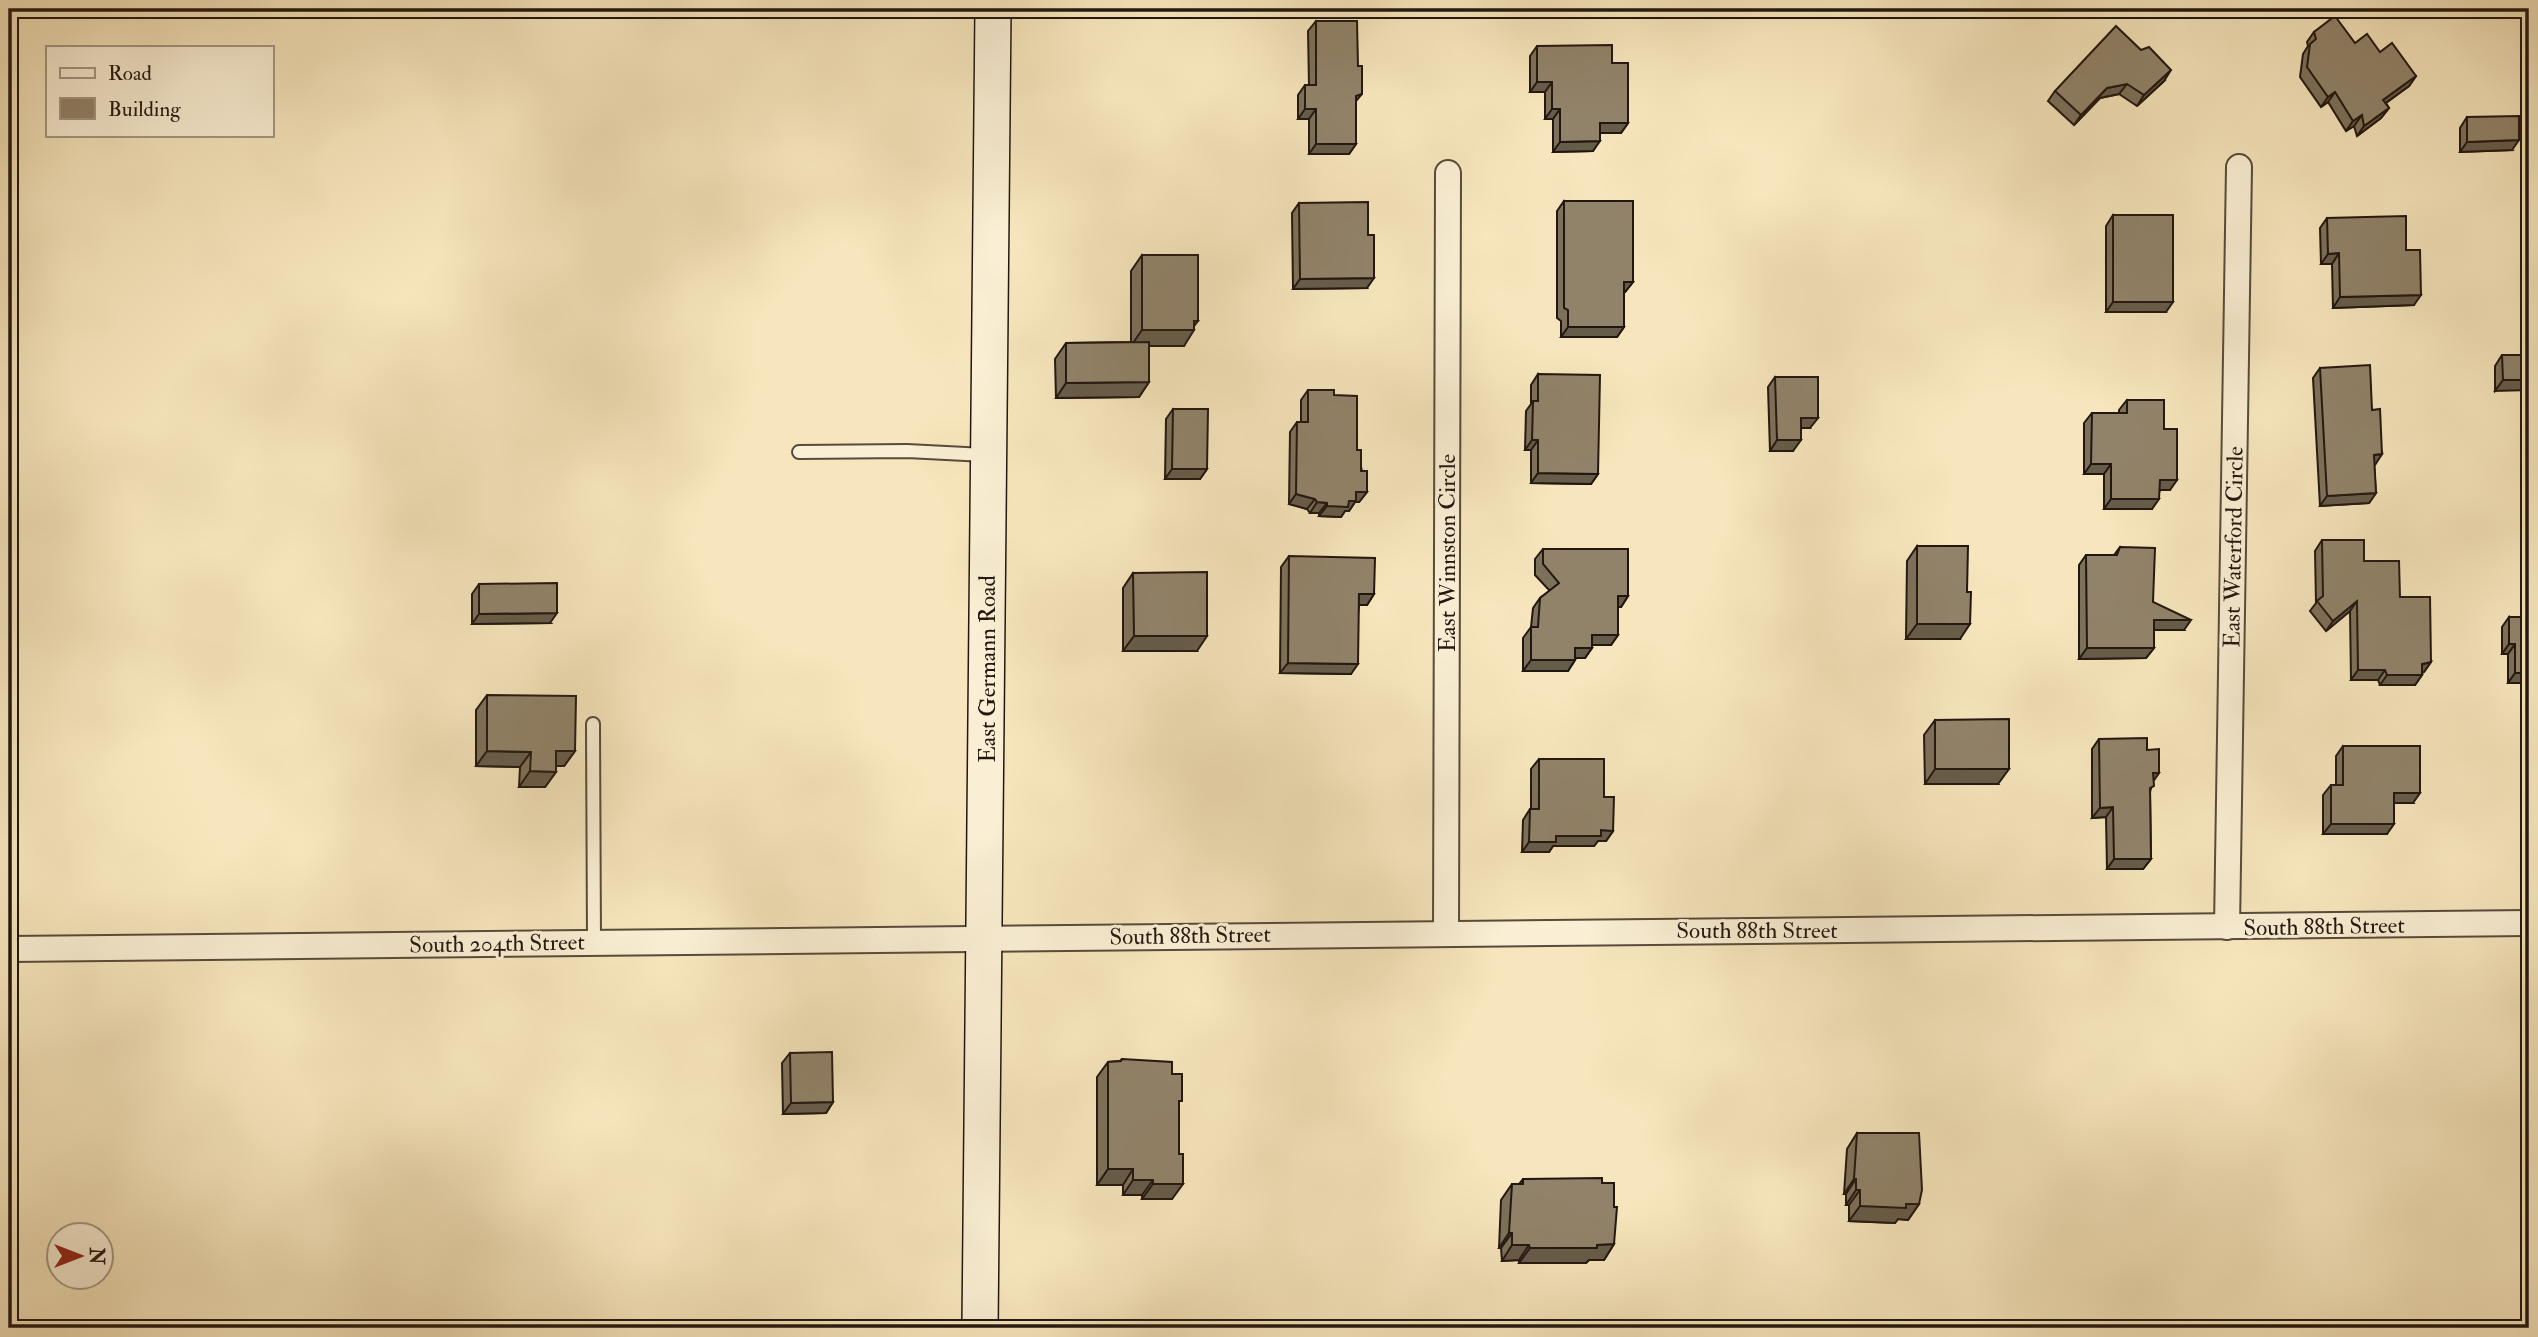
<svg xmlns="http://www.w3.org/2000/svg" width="2538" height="1337" font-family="'IM FELL Double Pica',serif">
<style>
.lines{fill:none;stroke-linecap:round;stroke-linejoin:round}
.lane-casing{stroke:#574b3b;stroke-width:16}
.street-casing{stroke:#574b3b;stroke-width:28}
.secondary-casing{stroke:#221710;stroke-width:38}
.lane{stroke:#faefd4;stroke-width:12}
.street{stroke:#faefd4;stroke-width:24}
.secondary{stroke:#faefd4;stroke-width:35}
.wall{fill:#7d715b;stroke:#221710;stroke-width:2}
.shaded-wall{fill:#665c4a;stroke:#221710;stroke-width:2}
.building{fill:#91836a;stroke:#221710;stroke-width:2}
.labels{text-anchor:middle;stroke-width:6;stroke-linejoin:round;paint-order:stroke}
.street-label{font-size:23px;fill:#221710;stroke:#faefd4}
</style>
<rect width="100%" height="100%" fill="#f7e6bd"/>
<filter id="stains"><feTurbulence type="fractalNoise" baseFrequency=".00286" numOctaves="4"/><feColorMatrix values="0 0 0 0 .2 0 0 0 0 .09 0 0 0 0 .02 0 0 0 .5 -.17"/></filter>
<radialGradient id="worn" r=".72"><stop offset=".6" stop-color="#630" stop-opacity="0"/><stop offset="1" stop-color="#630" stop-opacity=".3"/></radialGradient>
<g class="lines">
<g class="lane-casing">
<g id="lane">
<path d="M799,452L907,451L985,455"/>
<path d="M593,724L594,941"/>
</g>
</g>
<g class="street-casing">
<g id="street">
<path d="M2227,927L2239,167"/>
<path d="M1446,933L1448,173"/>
<path d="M9,949L2529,923"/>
</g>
</g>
<g class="secondary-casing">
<path id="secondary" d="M980,1328L993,9"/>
</g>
<use href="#lane" class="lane"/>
<use href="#street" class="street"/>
<use href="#secondary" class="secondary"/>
</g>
<g class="wall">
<path d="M1316,21L1358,66L1362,94L1356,101V144L1349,154H1309V119H1298V95L1305,85H1309L1308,31Z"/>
<path d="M2314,32L2355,43L2380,52L2416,76L2409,86L2386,103L2389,108L2381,118L2357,136L2354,126L2346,131L2328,102L2321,107L2300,77L2303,54L2308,46L2307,42Z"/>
<path d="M1537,46L1612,63L1628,123L1621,133H1600L1593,151L1553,152V119H1545V92H1530V56Z"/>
<path d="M2164,81L2137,106L2119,94L2100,98L2074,125L2048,101L2055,91Z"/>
<path d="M2467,117L2512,150L2460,152V128Z"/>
<path d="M1564,201L1633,282L1625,292H1624V327L1617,337H1561V321L1557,318V211Z"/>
<path d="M1299,203L1367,288L1293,289L1292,213Z"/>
<path d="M2113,215L2166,312H2106V226Z"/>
<path d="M2327,218L2406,250L2414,305L2333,308L2332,264H2321L2320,228Z"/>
<path d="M1142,255L1194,325L1184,346H1149V382L1139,397L1056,398L1055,359L1066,343L1131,342V271Z"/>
<path d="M2502,355H2529L2495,391V366Z"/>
<path d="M2320,368L2372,410L2382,454L2374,465L2376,493L2369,503L2320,506L2313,378Z"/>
<path d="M1538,374L1598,474L1591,484L1531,483V450H1525L1526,411L1531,404V385Z"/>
<path d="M1775,377L1810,428H1801L1793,451H1770L1768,387Z"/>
<path d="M1308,390L1334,395L1357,450L1367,492L1359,502H1355L1349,511H1345L1341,517L1319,516V513H1310L1307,509L1289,504L1290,432L1297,422H1301V400Z"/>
<path d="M2127,400L2164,429L2170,490H2160L2152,509H2104V474H2084V423L2092,413H2119V410Z"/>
<path d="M1173,409L1207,469L1200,479H1165L1166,419Z"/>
<path d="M2322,540L2364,561L2400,597L2431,662L2424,672L2422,673V675L2415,685H2380L2378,680H2351L2350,611L2326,631L2310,611L2316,603L2315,551Z"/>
<path d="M1917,546L1960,639H1906L1907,561Z"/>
<path d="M2120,547L2153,602L2184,630H2154V648L2146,658L2079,659V565L2086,555H2114Z"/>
<path d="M1543,549L1628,596L1621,607H1618V635L1611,645H1592V648L1585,658H1575V660L1568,671H1523V638L1531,627L1533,608L1540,598L1550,591L1535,575V559Z"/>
<path d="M1289,556L1374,594L1367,605H1359L1351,674L1280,673L1281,567Z"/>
<path d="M1133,573L1197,651H1123V588Z"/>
<path d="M479,584L550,623L472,624V594Z"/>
<path d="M2509,617L2529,683H2508V654H2502V627Z"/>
<path d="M487,695L575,751L564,766H556V772L545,787H519L520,767L476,766V710Z"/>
<path d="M1935,720L1998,784H1925L1924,735Z"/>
<path d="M2099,739L2147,750L2159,773L2153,781L2150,792L2151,859L2143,869H2107L2106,817L2092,818V749Z"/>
<path d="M2343,746L2413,803H2394L2387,834H2323V795L2331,785H2336V756Z"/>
<path d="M1539,759L1604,797L1613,831L1606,841H1598L1594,846H1553L1549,852H1522L1523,820L1530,809H1531V769Z"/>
<path d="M790,1053L833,1102L826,1113L783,1114L782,1063Z"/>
<path d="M1122,1059L1172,1074L1179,1105L1172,1199H1142V1195H1123V1185H1097V1077L1108,1062L1120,1061Z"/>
<path d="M1857,1133L1919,1204L1908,1220L1898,1219L1895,1223L1849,1221V1205H1846V1194H1844L1847,1149Z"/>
<path d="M1523,1179L1602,1183L1614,1244L1604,1260H1589L1586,1263H1519V1260L1502,1261L1501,1248H1499L1501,1200L1512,1184H1519Z"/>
</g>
<g class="shaded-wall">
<path d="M2171,70L2164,81L2137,106L2144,95Z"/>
<path d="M2416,76L2409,86L2376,110L2383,100Z"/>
<path d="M1537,82H1552L1545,92H1530Z"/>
<path d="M2127,84L2119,94L2100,98L2074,125L2081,115L2107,88Z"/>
<path d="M2335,92L2328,102L2321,107L2328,97Z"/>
<path d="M2389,108L2381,118L2357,136L2364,126Z"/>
<path d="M1305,109H1316L1309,119H1298Z"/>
<path d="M1552,109H1560L1553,119H1545Z"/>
<path d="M2362,115L2354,126L2346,131L2353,121Z"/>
<path d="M1600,123H1628L1621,133H1593Z"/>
<path d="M2519,140L2512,150L2460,152L2467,142Z"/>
<path d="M1600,141L1593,151L1553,152L1560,142Z"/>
<path d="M1316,144H1356L1349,154H1309Z"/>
<path d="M2339,253L2332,264H2321L2328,254Z"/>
<path d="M1374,278L1367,288L1293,289L1300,279Z"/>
<path d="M1624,282H1633L1625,292H1617Z"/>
<path d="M2421,295L2414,305L2333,308L2340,297Z"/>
<path d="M2113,302H2173L2166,312H2106Z"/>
<path d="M1194,321H1198L1191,330H1194L1184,346H1131L1142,330Z"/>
<path d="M1568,327H1624L1617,337H1561Z"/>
<path d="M2503,380H2529V390L2495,391Z"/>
<path d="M1149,382L1139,397L1056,398L1066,383Z"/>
<path d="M1801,418H1818L1810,428H1793Z"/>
<path d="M1532,440H1538L1531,450H1525Z"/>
<path d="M1777,440H1801L1793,451H1770Z"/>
<path d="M2382,454L2375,465H2366L2374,455Z"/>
<path d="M2091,464H2111L2104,474H2084Z"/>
<path d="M1172,469H1207L1200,479H1165Z"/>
<path d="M1538,473L1598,474L1591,484L1531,483Z"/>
<path d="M2160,480H2177L2170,490H2153Z"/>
<path d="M1356,492H1367L1359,502H1355L1349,511H1345L1341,517L1319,516L1327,506Z"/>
<path d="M2376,493L2369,503L2320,506L2327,496Z"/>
<path d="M1296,494L1315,499L1307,509L1289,504Z"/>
<path d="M2111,499H2159L2152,509H2104Z"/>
<path d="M1317,502L1327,503L1319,513H1310Z"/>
<path d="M1359,594H1374L1367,605H1352Z"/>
<path d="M1618,596H1628L1621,607H1611Z"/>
<path d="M2357,601L2350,611L2326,631L2333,621Z"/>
<path d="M557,613L550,623L472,624L479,614Z"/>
<path d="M2154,620H2191L2184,630H2146Z"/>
<path d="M1917,624H1970L1960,639H1906Z"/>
<path d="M1592,635H1618L1611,645H1585Z"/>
<path d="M1134,636H1207L1197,651H1123Z"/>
<path d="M2509,644H2515L2508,654H2502Z"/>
<path d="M1575,648H1592L1585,658H1568Z"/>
<path d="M2087,648H2154L2146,658L2079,659Z"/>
<path d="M1531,660H1575L1568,671H1523Z"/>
<path d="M2431,662L2424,672L2415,675H2422L2415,685H2380L2387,675Z"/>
<path d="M1288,663L1358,664L1351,674L1280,673Z"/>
<path d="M2358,670H2385L2378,680H2351Z"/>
<path d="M2515,673H2529V683H2508Z"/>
<path d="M487,751L531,752L520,767L476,766Z"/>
<path d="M556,751H575L564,766H546Z"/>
<path d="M1935,769H2009L1998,784H1925Z"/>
<path d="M530,771L556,772L545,787H519Z"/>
<path d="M2153,773H2159L2152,783Z"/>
<path d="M2394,793H2420L2413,803H2387Z"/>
<path d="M2113,807L2106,817L2092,818L2100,808Z"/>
<path d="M2331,824H2394L2387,834H2323Z"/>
<path d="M1601,830L1613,831L1606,841H1598L1594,846H1553L1549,852H1522L1529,842L1556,836Z"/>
<path d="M2114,859H2151L2143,869H2107Z"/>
<path d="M833,1102L826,1113L783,1114L791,1103Z"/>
<path d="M1108,1169H1133L1123,1185H1097Z"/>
<path d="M1854,1179H1856L1846,1194H1844Z"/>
<path d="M1133,1180H1153L1142,1195H1123Z"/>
<path d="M1153,1184H1183L1172,1199H1142Z"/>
<path d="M1856,1190H1860L1849,1205H1846Z"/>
<path d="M1906,1204H1919L1908,1220L1898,1219L1895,1223L1849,1221L1860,1206Z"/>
<path d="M1509,1233H1512L1501,1248H1499Z"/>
<path d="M1614,1244L1604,1260H1589L1586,1263H1519L1530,1248Z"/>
<path d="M1512,1245H1529L1519,1260L1502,1261Z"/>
</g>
<g class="building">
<path d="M2335,16L2355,43L2367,34L2380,52L2392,43L2416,76L2383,100L2389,108L2364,126L2362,115L2353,121L2335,92L2328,97L2307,67L2310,44L2316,39L2314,32Z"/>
<path d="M1316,21H1357L1358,66H1362V94L1356,96V144H1316V109H1305V85H1316Z"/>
<path d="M2116,26L2141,50L2149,47L2171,70L2144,95L2127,84L2107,88L2081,115L2055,91Z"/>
<path d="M1612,45V63H1628V123H1600V141L1560,142V109H1552V82H1537V46Z"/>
<path d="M2519,116V140L2467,142V117Z"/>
<path d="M1564,201H1633V282H1624V327H1568V310L1564,308Z"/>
<path d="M1368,202V235H1374V278L1300,279L1299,203Z"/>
<rect x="2113" y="215" width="60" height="87"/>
<path d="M2406,216V250H2420L2421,295L2340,297L2339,253L2328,254L2327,218Z"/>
<path d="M1142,255H1198V321H1194V330H1142Z"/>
<path d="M1149,342V382L1066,383V343Z"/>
<path d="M2502,355H2529V380H2503Z"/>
<path d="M2370,365L2372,410L2380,409L2382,454L2374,455L2376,493L2327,496L2320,368Z"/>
<path d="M1538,374L1600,375L1598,474L1538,473V440H1532L1533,401H1538Z"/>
<path d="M1775,377H1818V418H1801V440H1777Z"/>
<path d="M1308,390H1334V395L1357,396V450H1361V471H1367V492H1356V501H1349L1348,507L1327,506V503L1317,502L1315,499L1296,494L1297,422H1308Z"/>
<path d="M2127,400H2164V429H2177V480H2160L2159,499H2111V464H2091L2092,413H2127Z"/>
<path d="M1173,409H1208L1207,469H1172Z"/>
<path d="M2322,540H2364V561H2399L2400,597H2430L2431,662L2422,664V675H2387L2385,670H2358L2357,601L2333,621L2317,601L2323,596Z"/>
<path d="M1917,546H1968L1967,592H1971L1970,624H1917Z"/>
<path d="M2120,547L2155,548L2153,602L2191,620H2154V648H2087L2086,555H2117Z"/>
<path d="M1543,549H1628V596H1618V635H1592V648H1575V660H1531V627H1538L1540,598L1559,583L1543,564Z"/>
<path d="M1289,556L1375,558L1374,594H1359L1358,664L1288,663Z"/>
<path d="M1207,572V636H1134L1133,573Z"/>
<path d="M557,583V613L479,614V584Z"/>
<path d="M2509,617H2529V673H2515V644H2509Z"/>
<path d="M487,695L576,696L575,751H556V772L530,771L531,752L487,751Z"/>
<path d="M2009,719V769H1935V720Z"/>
<path d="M2147,738V750L2159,749V773H2153L2154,786L2150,788L2151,859H2114L2113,807L2100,808L2099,739Z"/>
<path d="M2343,746H2420V793H2394V824H2331V785H2343Z"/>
<path d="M1539,759H1604V797H1614L1613,831L1601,830V836H1556V842H1529L1530,809H1539Z"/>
<path d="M832,1052L833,1102L791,1103L790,1053Z"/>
<path d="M1122,1059L1172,1062V1074H1182V1101H1179V1154H1183V1184H1153V1180H1133V1169H1108V1062L1121,1061Z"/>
<path d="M1857,1133H1919L1922,1190L1919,1204H1906V1208L1860,1206V1190H1856V1179H1854Z"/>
<path d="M1602,1178V1183H1614V1207H1617L1614,1244L1597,1245V1248H1530L1529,1245H1512V1233H1509L1512,1184H1523V1179Z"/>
</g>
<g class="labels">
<g class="street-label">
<text transform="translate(2233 547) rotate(-89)" y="8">East Waterford Circle</text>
<text transform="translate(1447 553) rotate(-90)" y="8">East Winnston Circle</text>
<text transform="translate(987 669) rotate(-90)" y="8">East Germann Road</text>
<text transform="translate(2324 926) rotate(-1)" y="8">South 88th Street</text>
<text x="1757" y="938">South 88th Street</text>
<text transform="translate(1190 935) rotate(-1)" y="8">South 88th Street</text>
<text transform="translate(497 943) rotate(-1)" y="8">South 204th Street</text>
</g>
</g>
<rect width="2538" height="1337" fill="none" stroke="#f7e6bd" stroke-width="35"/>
<rect x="10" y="10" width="2517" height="1316" fill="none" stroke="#221710" stroke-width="3.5"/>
<rect x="18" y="18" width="2503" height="1302" fill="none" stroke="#221710" stroke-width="2"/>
<rect x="46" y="46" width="228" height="91" fill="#faefd4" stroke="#a49986" stroke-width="2"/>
<rect x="60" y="68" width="35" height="10" fill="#faefd4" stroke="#a49986" stroke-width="2"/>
<text x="108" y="80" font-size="21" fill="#221710">Road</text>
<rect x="60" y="98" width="35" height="21" fill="#91836a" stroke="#a49986" stroke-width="2"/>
<text x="108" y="116" font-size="21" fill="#221710">Building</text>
<g transform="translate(80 1256) rotate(90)"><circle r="33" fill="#faefd4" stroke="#a49986" stroke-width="2"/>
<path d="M0-5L12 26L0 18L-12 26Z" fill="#8f2418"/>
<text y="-10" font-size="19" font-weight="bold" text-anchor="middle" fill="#221710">N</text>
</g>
<rect width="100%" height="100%" filter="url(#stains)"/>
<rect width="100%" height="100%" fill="url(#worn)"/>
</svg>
